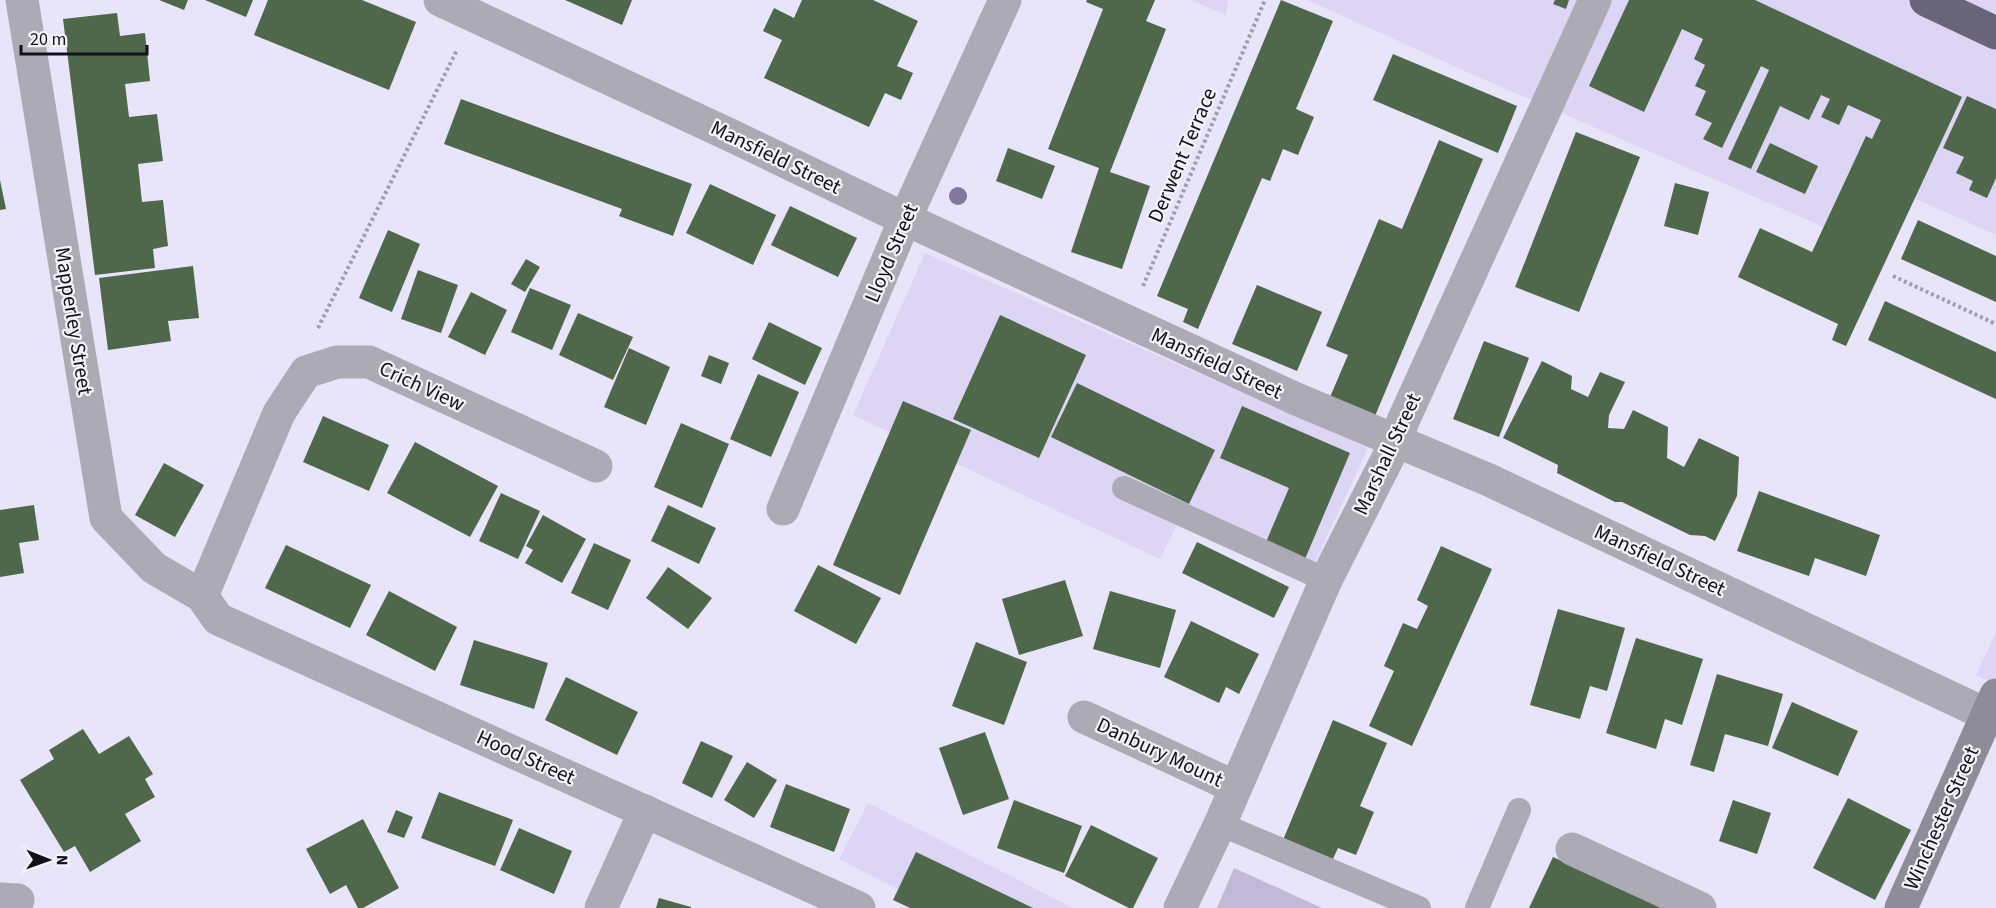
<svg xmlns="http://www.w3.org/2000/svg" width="1996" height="908" font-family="'Source Sans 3',sans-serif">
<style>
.built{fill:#dcd6f4}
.green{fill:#c0bad7}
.building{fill:#4f674b}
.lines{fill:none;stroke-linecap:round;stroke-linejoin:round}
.path{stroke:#a09cae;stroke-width:4;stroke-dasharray:3 3;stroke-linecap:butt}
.lane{stroke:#acaab4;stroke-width:24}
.street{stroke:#acaab4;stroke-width:33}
.secondary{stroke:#8f8c9a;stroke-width:33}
.highway{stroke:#696578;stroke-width:33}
.tree{fill:#81789b}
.labels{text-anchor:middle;stroke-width:4.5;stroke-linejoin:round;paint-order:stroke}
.street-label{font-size:21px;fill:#121018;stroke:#f4f3fc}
</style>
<rect width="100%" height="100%" fill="#e8e4fa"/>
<g class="built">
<path d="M1194,0H1228L1226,15L1193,1Z"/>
<path d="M1307,0H1996V235L1850,169L1824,227L1483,79Z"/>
<path d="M925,253L1368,448L1306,582L1178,523L1160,559L853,415Z"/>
<path d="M1996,632V685L1976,675Z"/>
<path d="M868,803L1073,908H935L839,859Z"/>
</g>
<path class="green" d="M1234,868L1322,908H1217Z"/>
<g class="building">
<path d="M159,0H188L184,10Z"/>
<path d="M205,0H253L246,17Z"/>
<path d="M268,0H362L416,22L389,90L254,35Z"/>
<path d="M565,0H632L622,25Z"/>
<path d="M802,0H873L918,21L897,66L913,73L901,100L885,93L869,127L764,78L782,40L763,31L774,8L794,18Z"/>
<path d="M1087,0H1155L1146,21L1166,29L1110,172L1150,186L1122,269L1071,252L1099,168L1048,149L1103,9L1086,2Z"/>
<path d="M1281,0L1333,21L1296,109L1314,117L1298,155L1283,149L1270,181L1262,178L1198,329L1183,322L1188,309L1157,296Z"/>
<path d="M1555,0H1569L1566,9L1553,4Z"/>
<path d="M1629,0H1755L1962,97L1846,346L1832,340L1838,324L1738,277L1760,228L1812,252L1866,136L1872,139L1881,120L1848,105L1839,125L1821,117L1830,99L1821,95L1809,120L1780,106L1751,169L1728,159L1769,70L1761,66L1722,148L1703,139L1712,123L1695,115L1706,91L1695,86L1705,65L1694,59L1703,39L1682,29L1644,112L1589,86Z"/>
<path d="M117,13L120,36L145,33L150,81L125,84L129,117L157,114L163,161L138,164L142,202L163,200L168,246L153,249L155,268L95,275L63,19Z"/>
<path d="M1393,54L1517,106L1498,153L1373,100Z"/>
<path d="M1967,96L1996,109V178L1987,198L1969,190L1973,181L1956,173L1964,157L1943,148Z"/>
<path d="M461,99L692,184L673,236L619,216L622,209L444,144Z"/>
<path d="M1576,132L1640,157L1579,312L1515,287Z"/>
<path d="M1439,140L1483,159L1375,416L1330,397L1348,355L1326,346L1379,219L1402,229Z"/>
<path d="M1770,143L1818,166L1805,194L1756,172Z"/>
<path d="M1008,148L1055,166L1042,199L996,181Z"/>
<path d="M0,180L6,209L0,210Z"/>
<path d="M1675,183L1709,192L1698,235L1664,226Z"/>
<path d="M710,184L776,215L753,265L686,233Z"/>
<path d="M790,206L857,238L838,277L771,245Z"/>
<path d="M1918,220L1996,256V302L1901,259Z"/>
<path d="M388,230L420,244L392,312L359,298Z"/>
<path d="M526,259L540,267L525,292L511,284Z"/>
<path d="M193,266L199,318L168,321L171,341L108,350L99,278Z"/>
<path d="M418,270L458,285L441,333L401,319Z"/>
<path d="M1257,285L1322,312L1297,371L1232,344Z"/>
<path d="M530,288L571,305L552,350L511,332Z"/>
<path d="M471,292L507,310L485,355L448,337Z"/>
<path d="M1885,301L1996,352V399L1868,340Z"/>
<path d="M578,313L633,337L613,380L559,355Z"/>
<path d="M1000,315L1086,355L1039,458L953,419Z"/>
<path d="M769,322L822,348L805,385L752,359Z"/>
<path d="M1484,341L1529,358L1499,437L1453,419Z"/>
<path d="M629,348L670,367L646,425L604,407Z"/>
<path d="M709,355L729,363L721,384L701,376Z"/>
<path d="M1542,361L1572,376L1571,389L1588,397L1600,372L1625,382L1609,415L1608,428L1624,429L1633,410L1668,427L1667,458L1684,467L1699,438L1739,457L1737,496L1715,541L1705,536L1690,535L1622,502H1615L1557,473L1558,465L1503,438Z"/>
<path d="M758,374L799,392L771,457L730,439Z"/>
<path d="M1077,383L1215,450L1189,504L1051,437Z"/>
<path d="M903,401L971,430L900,595L833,565Z"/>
<path d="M1242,406L1350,453L1305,559L1266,542L1289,488L1220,458Z"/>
<path d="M323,416L389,445L369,491L303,462Z"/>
<path d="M681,423L729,444L702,508L654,487Z"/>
<path d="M415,442L498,486L470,537L387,493Z"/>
<path d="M164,463L204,485L175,537L135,515Z"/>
<path d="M1759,491L1880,535L1866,576L1815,558L1809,576L1737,551Z"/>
<path d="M501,493L540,511L518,559L479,541Z"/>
<path d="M34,505L39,540L19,543L24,573L0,577V510Z"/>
<path d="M668,505L716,528L699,564L651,541Z"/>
<path d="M543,515L586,539L562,583L525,563L533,550L526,546Z"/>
<path d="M1197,542L1289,587L1274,618L1182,573Z"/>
<path d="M594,543L631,560L608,610L571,593Z"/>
<path d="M286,545L371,585L350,628L265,588Z"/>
<path d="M1441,546L1492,569L1412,746L1369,726L1394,671L1384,666L1403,623L1417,629L1428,606L1417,600Z"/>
<path d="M818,565L881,598L856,644L794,611Z"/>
<path d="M668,567L712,598L688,629L646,598Z"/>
<path d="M1065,580L1083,636L1019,655L1002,599Z"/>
<path d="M389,591L457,627L435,671L366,635Z"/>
<path d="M1110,591L1176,610L1160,668L1093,649Z"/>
<path d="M1558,609L1625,628L1607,691L1590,686L1580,719L1530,705Z"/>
<path d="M1191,621L1259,654L1239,694L1226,687L1219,703L1164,677Z"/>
<path d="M1636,638L1703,659L1682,725L1665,719L1656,749L1606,733Z"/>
<path d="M474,640L548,663L534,709L460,685Z"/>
<path d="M976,642L1027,662L1004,725L952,706Z"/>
<path d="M1717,674L1783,694L1768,746L1725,734L1714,772L1690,765Z"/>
<path d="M566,677L638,712L617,755L545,720Z"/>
<path d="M1792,702L1858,731L1838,776L1772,748Z"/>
<path d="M1333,720L1387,743L1360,806L1374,812L1356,855L1338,848L1332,861L1283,840Z"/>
<path d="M83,729L99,754L129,736L153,774L145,779L155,797L125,814L141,841L90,872L75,846L64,852L20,780L54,759L49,750Z"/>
<path d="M985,732L1009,799L963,815L939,748Z"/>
<path d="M701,741L733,756L712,798L682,783Z"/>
<path d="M747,762L777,780L754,818L724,800Z"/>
<path d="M786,784L850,809L834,852L770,827Z"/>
<path d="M439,792L513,820L495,866L421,838Z"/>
<path d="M1848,798L1911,830L1875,900L1813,868Z"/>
<path d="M1014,800L1082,826L1064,873L997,848Z"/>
<path d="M1733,800L1771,813L1757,854L1719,841Z"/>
<path d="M396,810L413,817L404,838L387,832Z"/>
<path d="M363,819L399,888L363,908H358L346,885L330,894L306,849Z"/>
<path d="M1091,825L1158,858L1133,908H1129L1065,876Z"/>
<path d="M519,828L572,851L554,894L500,870Z"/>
<path d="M916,852L1033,908H910L893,900Z"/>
<path d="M1553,857L1663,908H1529Z"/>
<path d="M659,898L691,907V908H656Z"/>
</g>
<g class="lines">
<g class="path">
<path d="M1893,276L1996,324"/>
<path d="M1143,286L1265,0"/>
<path d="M318,328L457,50"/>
</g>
<g class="lane">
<path d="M1124,488L1326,580"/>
<path d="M1220,824L1419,908"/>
<path d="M1477,908L1519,810"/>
</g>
<g class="street">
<path d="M22,0L106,518L154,568L202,596L218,619L859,908"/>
<path d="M440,0L730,135L905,219L1294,398L1489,480L1996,719"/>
<path d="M783,509L905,219L1005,0"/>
<path d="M202,596L279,413L306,372L337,362H369L596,466"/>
<path d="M1084,717L1235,787"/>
<path d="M1572,849L1700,908"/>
<path d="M0,899L18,900"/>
<path d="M601,908L645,811"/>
<path d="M1180,908L1220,824L1326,580L1396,442L1403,421L1595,0"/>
</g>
<path class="secondary" d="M1901,908L1996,695"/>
<path class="highway" d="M1926,0L1996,33"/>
</g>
<circle class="tree" cx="958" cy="196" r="9"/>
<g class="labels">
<g class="street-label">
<text transform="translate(1182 155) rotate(-67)" y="7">Derwent Terrace</text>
<text transform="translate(776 157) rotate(26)" y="7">Mansfield Street</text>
<text transform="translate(891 253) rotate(-67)" y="7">Lloyd Street</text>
<text transform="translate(74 321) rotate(81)" y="7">Mapperley Street</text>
<text transform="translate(1217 363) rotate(25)" y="7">Mansfield Street</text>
<text transform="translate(422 386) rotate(25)" y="7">Crich View</text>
<text transform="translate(1387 454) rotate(-65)" y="7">Marshall Street</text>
<text transform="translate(1660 560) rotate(25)" y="7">Mansfield Street</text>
<text transform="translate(1160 752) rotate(25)" y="7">Danbury Mount</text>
<text transform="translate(526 757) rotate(24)" y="7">Hood Street</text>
<text transform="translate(1941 818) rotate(-66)" y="7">Winchester Street</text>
</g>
</g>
<g transform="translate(48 860) rotate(91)" stroke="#f4f3fc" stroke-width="4.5" paint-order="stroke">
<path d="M0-4.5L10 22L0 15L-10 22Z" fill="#121018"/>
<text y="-9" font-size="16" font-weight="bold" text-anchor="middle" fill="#121018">N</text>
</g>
<path d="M21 45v9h126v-9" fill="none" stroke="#121018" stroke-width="3"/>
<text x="30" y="45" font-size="18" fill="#121018" stroke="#f4f3fc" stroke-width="4.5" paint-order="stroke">20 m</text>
</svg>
